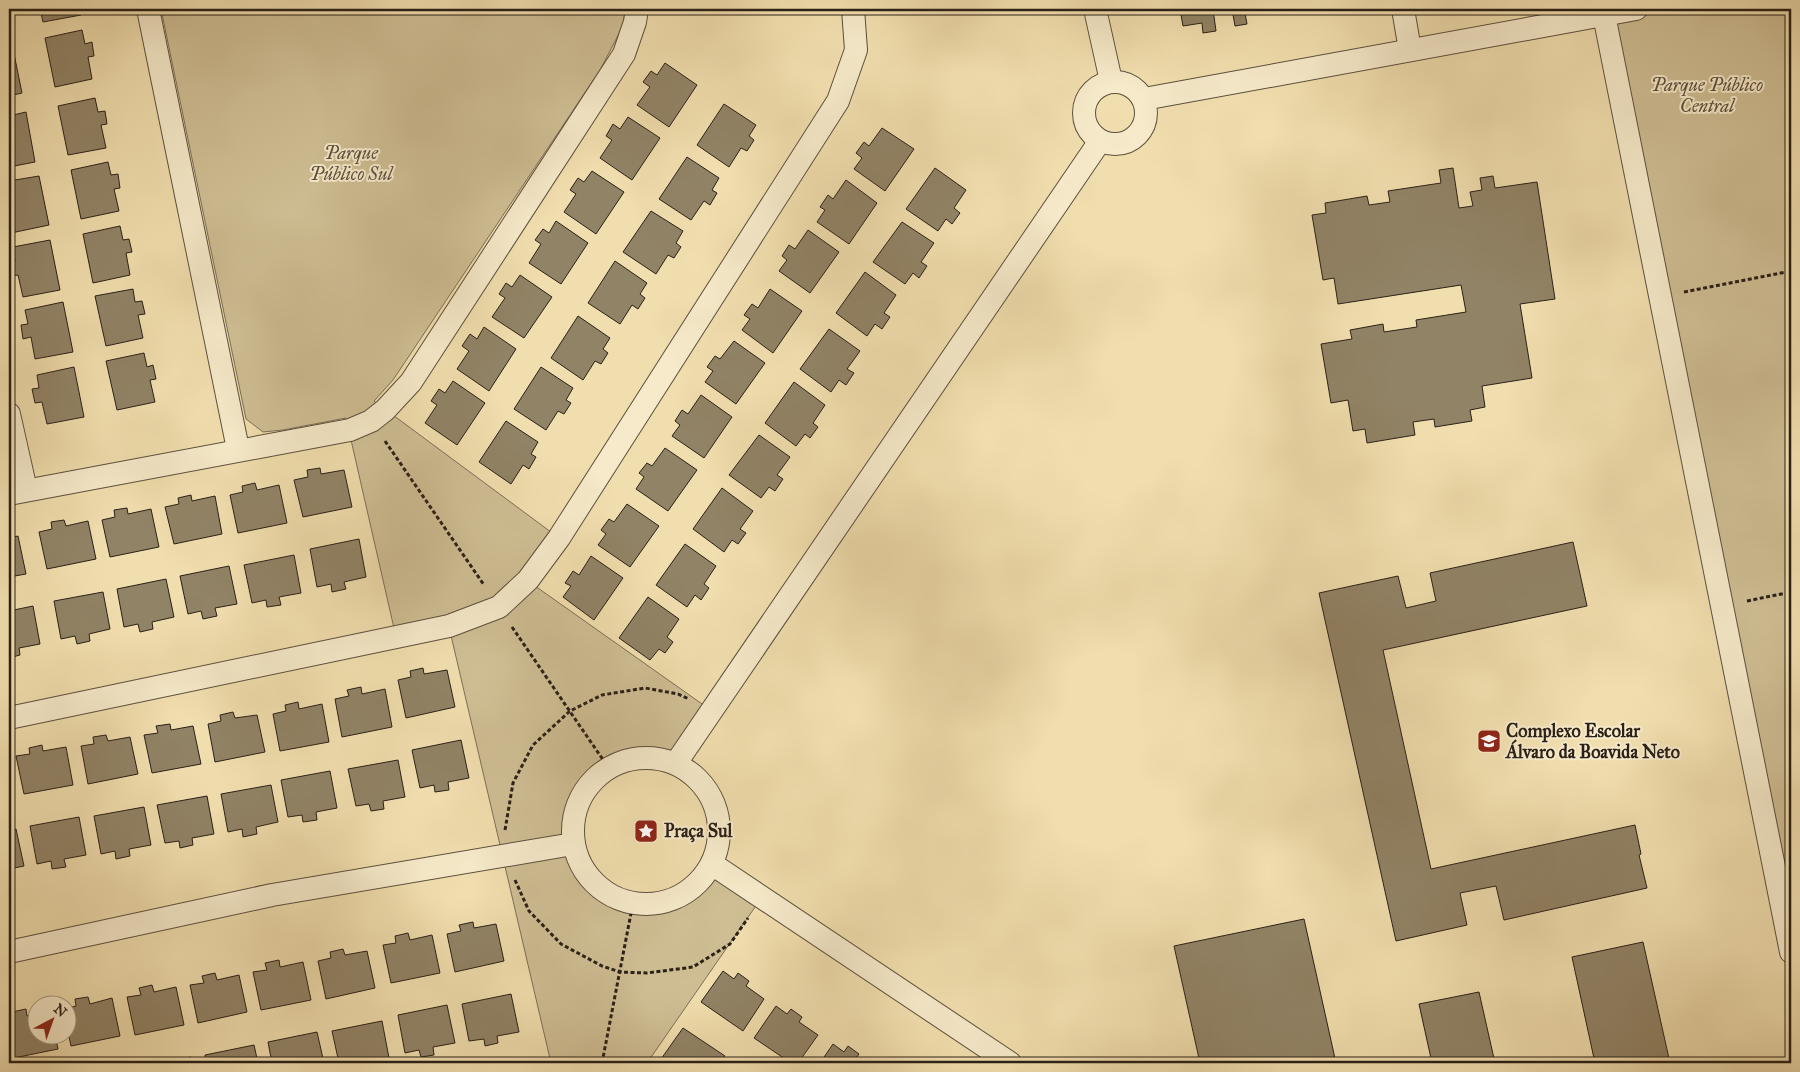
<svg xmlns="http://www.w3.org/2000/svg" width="1800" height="1072" font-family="'IM FELL Great Primer',serif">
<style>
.green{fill:#cfbe94;stroke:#7c6f56}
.building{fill:#918366;stroke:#2a2017}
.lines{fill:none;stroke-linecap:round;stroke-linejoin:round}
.street-casing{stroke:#5c503d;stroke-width:24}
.path{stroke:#2a2017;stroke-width:3;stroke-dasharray:4 2.5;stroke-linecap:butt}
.street{stroke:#f6eaca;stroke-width:22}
.labels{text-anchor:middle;stroke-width:4;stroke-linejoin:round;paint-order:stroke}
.park-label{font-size:18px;font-style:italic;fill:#5c4f3c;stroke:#f6eaca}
.poi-label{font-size:18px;font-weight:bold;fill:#2a2017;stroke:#f6eaca;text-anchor:start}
</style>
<rect width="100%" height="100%" fill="#f1deae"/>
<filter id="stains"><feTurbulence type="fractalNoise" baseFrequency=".004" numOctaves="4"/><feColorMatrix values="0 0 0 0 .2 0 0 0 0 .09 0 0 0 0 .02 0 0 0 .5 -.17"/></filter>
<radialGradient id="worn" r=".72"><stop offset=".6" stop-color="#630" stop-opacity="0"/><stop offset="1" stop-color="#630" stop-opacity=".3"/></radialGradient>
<g class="green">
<path d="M161,9H625L623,26L600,70L393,380L374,401L559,538L528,581L712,711L676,763C669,761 661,758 654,757C641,756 628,759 617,764C545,793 566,902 643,903C678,904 693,890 712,864L762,897L647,1063H551L449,627L396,637L346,418L283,430L263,432L246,419Z"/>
<path d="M1636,9H1791V951L1604,15Z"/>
</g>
<g class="building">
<path d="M40,9H80L81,15L43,22Z"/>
<path d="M1180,9H1213L1216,31L1203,33L1202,23L1183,26Z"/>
<path d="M1232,9H1264V10L1245,13L1247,24L1235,26Z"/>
<path d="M82,30L85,44L92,42L94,56L88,57L92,79L55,87L45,38Z"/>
<path d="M12,44L22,93L9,96V45Z"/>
<path d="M665,63L697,85L669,127L637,105L650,87L643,82L651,71L657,75Z"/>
<path d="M95,98L98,112L105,111L107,124L101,125L106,148L68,155L58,106Z"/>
<path d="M724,104L756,125L749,136L754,140L747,151L741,148L729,167L697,145Z"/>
<path d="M26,112L35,162L9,167V116Z"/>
<path d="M628,117L660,138L632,180L600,158L612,140L606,136L613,124L620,129Z"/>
<path d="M882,128L914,149L885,191L854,169L862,158L856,153L864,142L869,146Z"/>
<path d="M687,157L719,178L712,190L717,193L710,205L704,201L691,220L659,199Z"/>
<path d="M108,162L111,175L118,174L120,188L114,189L119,211L81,219L71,170Z"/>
<path d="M935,168L966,190L954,208L960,213L952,224L946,219L938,231L906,209Z"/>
<path d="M1453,168L1459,208L1473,206L1470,192L1482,190L1480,178L1493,176L1495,188L1537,182L1555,299L1520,304L1532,378L1482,386L1485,407L1470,410L1472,421L1435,427L1434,419L1413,422L1415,435L1367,443L1365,429L1353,431L1348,400L1331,403L1321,344L1352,339L1350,330L1383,324L1384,332L1417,327L1416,320L1466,312L1461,285L1338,304L1334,278L1323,280L1312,215L1326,213L1325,203L1367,196L1369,205L1390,202L1388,191L1441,183L1439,170Z"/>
<path d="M592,171L624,192L596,234L564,212L576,194L570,190L578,178L584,182Z"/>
<path d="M39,176L49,225L11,233L9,221V181Z"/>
<path d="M846,180L877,203L849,244L817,222L825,210L820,207L828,195L833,199Z"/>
<path d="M651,211L683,231L676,243L681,247L674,258L668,255L656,274L623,252Z"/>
<path d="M556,221L588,243L561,284L529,263L541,244L535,240L543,229L549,233Z"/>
<path d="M902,222L934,243L921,262L927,266L919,278L913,273L905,284L873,262Z"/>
<path d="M120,226L123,240L129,239L132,252L126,253L130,275L93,283L83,234Z"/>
<path d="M808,230L839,252L810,293L779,271L787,260L782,256L789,245L795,249Z"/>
<path d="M50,240L60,290L23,297L18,275L11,276L9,263L15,261L13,247Z"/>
<path d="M615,261L647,283L640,294L645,298L638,309L632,305L620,324L588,303Z"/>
<path d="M865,272L896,295L884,313L890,317L882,329L875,324L867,336L836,313Z"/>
<path d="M520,275L552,297L524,338L492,317L505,298L499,294L506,283L512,287Z"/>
<path d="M133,289L135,302L142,301L145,314L138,315L143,338L106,346L95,296Z"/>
<path d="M770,289L802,311L773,353L742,330L750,319L744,315L752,304L758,308Z"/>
<path d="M63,302L73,352L35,359L31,337L23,339L21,325L28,324L25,310Z"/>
<path d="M578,316L610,338L603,349L608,353L601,364L595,361L583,380L551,358Z"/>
<path d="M484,327L516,349L489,391L457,369L469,351L462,346L470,334L477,339Z"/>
<path d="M829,329L860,351L847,369L854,373L846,385L839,380L831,392L800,369Z"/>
<path d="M734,341L765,363L736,404L705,382L713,371L707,367L715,356L720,359Z"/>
<path d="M144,353L147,367L153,365L156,379L150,380L155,402L117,410L106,361Z"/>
<path d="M74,367L84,417L47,424L42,402L35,403L32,389L39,388L37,375Z"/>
<path d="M541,367L573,388L566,400L571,403L564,414L558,411L546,430L514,409Z"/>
<path d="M453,381L485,403L457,445L425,423L437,405L431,401L439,389L445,393Z"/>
<path d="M794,382L825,405L813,423L818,427L810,438L805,434L796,446L765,423Z"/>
<path d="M701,395L732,417L704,458L672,436L680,425L675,421L682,410L688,414Z"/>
<path d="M506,421L538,442L531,454L536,457L529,469L523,465L511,484L479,462Z"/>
<path d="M759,435L790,457L777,475L783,479L775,491L769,487L761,498L729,475Z"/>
<path d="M665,448L697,470L668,511L636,489L644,477L639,473L647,463L652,466Z"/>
<path d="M320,468L321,474L344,470L352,507L303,517L294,480L308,477L307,470Z"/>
<path d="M255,483L257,490L279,485L287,523L238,533L230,495L243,492L242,486Z"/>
<path d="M722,488L753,511L740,529L746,533L738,544L732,540L724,552L693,529Z"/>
<path d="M191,495L192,501L215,496L222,534L174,544L165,507L179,504L178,498Z"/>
<path d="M627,504L659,526L630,567L598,545L606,534L601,530L609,519L614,522Z"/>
<path d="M127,508L128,514L151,509L159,547L110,557L102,520L115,517L114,510Z"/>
<path d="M64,520L66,526L88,521L96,559L47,569L39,532L52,529L51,522Z"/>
<path d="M18,536L26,574L9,577V538Z"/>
<path d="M359,539L366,577L344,582L346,589L332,592L331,584L317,587L310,549Z"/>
<path d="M1573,542L1587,606L1383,650L1431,869L1635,825L1641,854L1639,855L1647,888L1504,920L1496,886L1460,893L1467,925L1396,941L1319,593L1398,576L1406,608L1436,601L1430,573Z"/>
<path d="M685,544L716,566L704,584L709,588L701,600L695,595L687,607L656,585Z"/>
<path d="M294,555L301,593L279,597L281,605L267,607L266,600L252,603L244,565Z"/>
<path d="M591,556L623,578L594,620L563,597L571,586L565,583L573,571L579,575Z"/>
<path d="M229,566L237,604L215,608L217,616L203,619L201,611L188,614L180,576Z"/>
<path d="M166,579L174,617L152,622L153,629L140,632L138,624L124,627L117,589Z"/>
<path d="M103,592L110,629L89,634L90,641L77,644L75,636L61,639L54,601Z"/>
<path d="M648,597L679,619L667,637L673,642L665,653L659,649L650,660L619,638Z"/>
<path d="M33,606L40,644L19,648L20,655L9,658V611Z"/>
<path d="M423,668L424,674L447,670L455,707L406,718L398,680L411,677L410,671Z"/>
<path d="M361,687L362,694L385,689L392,727L342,737L335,699L349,696L347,690Z"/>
<path d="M298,702L299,709L322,704L329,742L280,751L273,714L286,711L285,705Z"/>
<path d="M233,712L235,718L257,715L265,752L215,762L208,724L221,721L220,715Z"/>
<path d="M170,724L171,730L193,726L201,764L152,773L144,735L158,733L156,726Z"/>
<path d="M106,735L108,741L130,737L138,774L88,784L81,746L94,744L93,737Z"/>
<path d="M461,740L469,778L448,782L449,790L435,792L434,785L420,788L412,750Z"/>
<path d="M42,745L43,751L66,747L73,785L24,794L16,756L30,754L29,748Z"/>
<path d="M398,760L405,797L383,801L384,809L371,811L369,804L356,806L348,769Z"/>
<path d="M330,771L337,808L316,812L317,820L303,822L302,815L288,817L281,780Z"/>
<path d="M271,785L278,822L256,827L257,834L243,837L242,829L228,832L221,794Z"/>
<path d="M207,796L214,834L192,838L193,845L180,848L179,841L165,843L157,805Z"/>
<path d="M144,807L151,845L129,849L130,856L116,859L115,851L101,854L94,816Z"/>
<path d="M79,817L86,855L64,859L66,867L52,869L51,861L37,864L30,826Z"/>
<path d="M16,829L24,866L9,869V830Z"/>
<path d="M1304,919L1336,1063H1200L1174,946Z"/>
<path d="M473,922L474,928L496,924L504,961L455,972L447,934L461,931L459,925Z"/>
<path d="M408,933L410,940L432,935L440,973L391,983L383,945L396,943L395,936Z"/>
<path d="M1643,942L1670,1063H1595L1572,957Z"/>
<path d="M343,949L345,955L367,951L375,988L326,999L318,961L331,958L330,952Z"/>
<path d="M279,960L280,967L303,962L311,1000L261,1010L253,972L267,970L265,963Z"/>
<path d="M723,971L734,979L738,973L749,981L746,986L764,999L743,1031L701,1002Z"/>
<path d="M215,973L217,980L239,975L247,1012L198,1023L190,985L204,983L202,976Z"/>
<path d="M152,985L154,992L176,987L184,1025L135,1035L127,997L141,995L139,988Z"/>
<path d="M1479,992L1495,1063H1432L1419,1004Z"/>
<path d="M511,994L519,1032L497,1036L498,1043L485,1046L484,1039L469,1041L462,1004Z"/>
<path d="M88,997L90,1004L112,998L120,1036L71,1046L68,1032V1008L76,1006L75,999Z"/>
<path d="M447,1005L455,1043L433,1047L434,1055L421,1057L419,1050L405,1053L398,1015Z"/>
<path d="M776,1006L787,1014L791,1009L802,1017L799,1022L818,1035L798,1063H791L754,1038Z"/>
<path d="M26,1009L27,1016L38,1014V1034H55L58,1049L9,1059V1019L14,1018L12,1012Z"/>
<path d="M382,1021L389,1058L368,1063H339L332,1031Z"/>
<path d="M683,1028L725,1056L720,1063H667L661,1059Z"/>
<path d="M317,1032L324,1063H272L268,1042Z"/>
<path d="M833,1044L844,1052L848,1046L859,1054L855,1060L861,1063H820Z"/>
<path d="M254,1045L258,1063H206L205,1055Z"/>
<path d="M191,1057L192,1063H161Z"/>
</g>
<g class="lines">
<g class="street-casing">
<g id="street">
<path d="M148,9L238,449"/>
<path d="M1095,9L1111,81"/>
<path d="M1403,9L1410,50"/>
<path d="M1604,15L1791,952"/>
<circle cx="1115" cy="113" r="31"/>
<path d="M1144,99L1636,9"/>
<path d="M9,414L26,490"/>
<path d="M9,494L350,430L371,421L385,410L411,382L624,54L635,22L637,9"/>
<path d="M9,718L449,626L499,607L528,580L559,538L838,101L856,50L853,9"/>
<circle cx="646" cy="831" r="73"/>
<path d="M676,763L1100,141"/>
<path d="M712,864L1010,1063"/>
<path d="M9,952L272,895L573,844"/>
</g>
</g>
<g class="path">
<path d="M1684,292L1791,271"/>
<path d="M1791,416V418"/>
<path d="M385,441L484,585"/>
<path d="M1747,601L1791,592"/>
<path d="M512,627L608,767"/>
<path d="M505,830L513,783L533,745L570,711L602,695L645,688L678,694L689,699"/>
<path d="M515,880L529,911L561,944L602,966L620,972L647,973L693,967L730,944L748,918"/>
<path d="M602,1063L633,903"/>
</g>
<use href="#street" class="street"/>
</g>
<defs>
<g id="school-square" transform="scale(1.25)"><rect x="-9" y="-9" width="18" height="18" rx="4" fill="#8f2418" stroke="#f6eaca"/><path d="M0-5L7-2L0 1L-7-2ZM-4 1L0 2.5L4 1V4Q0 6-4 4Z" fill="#fff"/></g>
<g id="sight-square" transform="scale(1.25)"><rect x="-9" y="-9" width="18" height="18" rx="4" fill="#8f2418" stroke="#f6eaca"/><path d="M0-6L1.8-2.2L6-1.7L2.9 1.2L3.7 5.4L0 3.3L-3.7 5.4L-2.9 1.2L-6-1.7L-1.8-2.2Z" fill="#fff"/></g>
</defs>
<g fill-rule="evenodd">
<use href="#school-square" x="1489" y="741"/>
<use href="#sight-square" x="646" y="831"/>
</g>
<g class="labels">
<g class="park-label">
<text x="1707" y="91">Parque Público<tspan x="1707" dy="21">Central</tspan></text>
<text x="351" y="159">Parque<tspan x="351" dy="21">Público Sul</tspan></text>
</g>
<g class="poi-label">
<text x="1506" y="737">Complexo Escolar<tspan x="1506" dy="21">Álvaro da Boavida Neto</tspan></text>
<text x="664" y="837">Praça Sul</text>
</g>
</g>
<rect width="1800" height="1072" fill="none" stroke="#f1deae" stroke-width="30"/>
<rect x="10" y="10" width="1780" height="1052" fill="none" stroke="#2a2017" stroke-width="2.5"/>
<rect x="15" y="15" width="1770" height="1042" fill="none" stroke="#2a2017"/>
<g transform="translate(52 1020) rotate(41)"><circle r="24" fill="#f6eaca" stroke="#a49982"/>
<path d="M0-4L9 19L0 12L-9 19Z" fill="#8f2418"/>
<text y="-8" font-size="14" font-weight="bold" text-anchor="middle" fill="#2a2017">N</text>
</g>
<rect width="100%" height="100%" filter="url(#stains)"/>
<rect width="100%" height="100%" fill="url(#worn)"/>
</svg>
